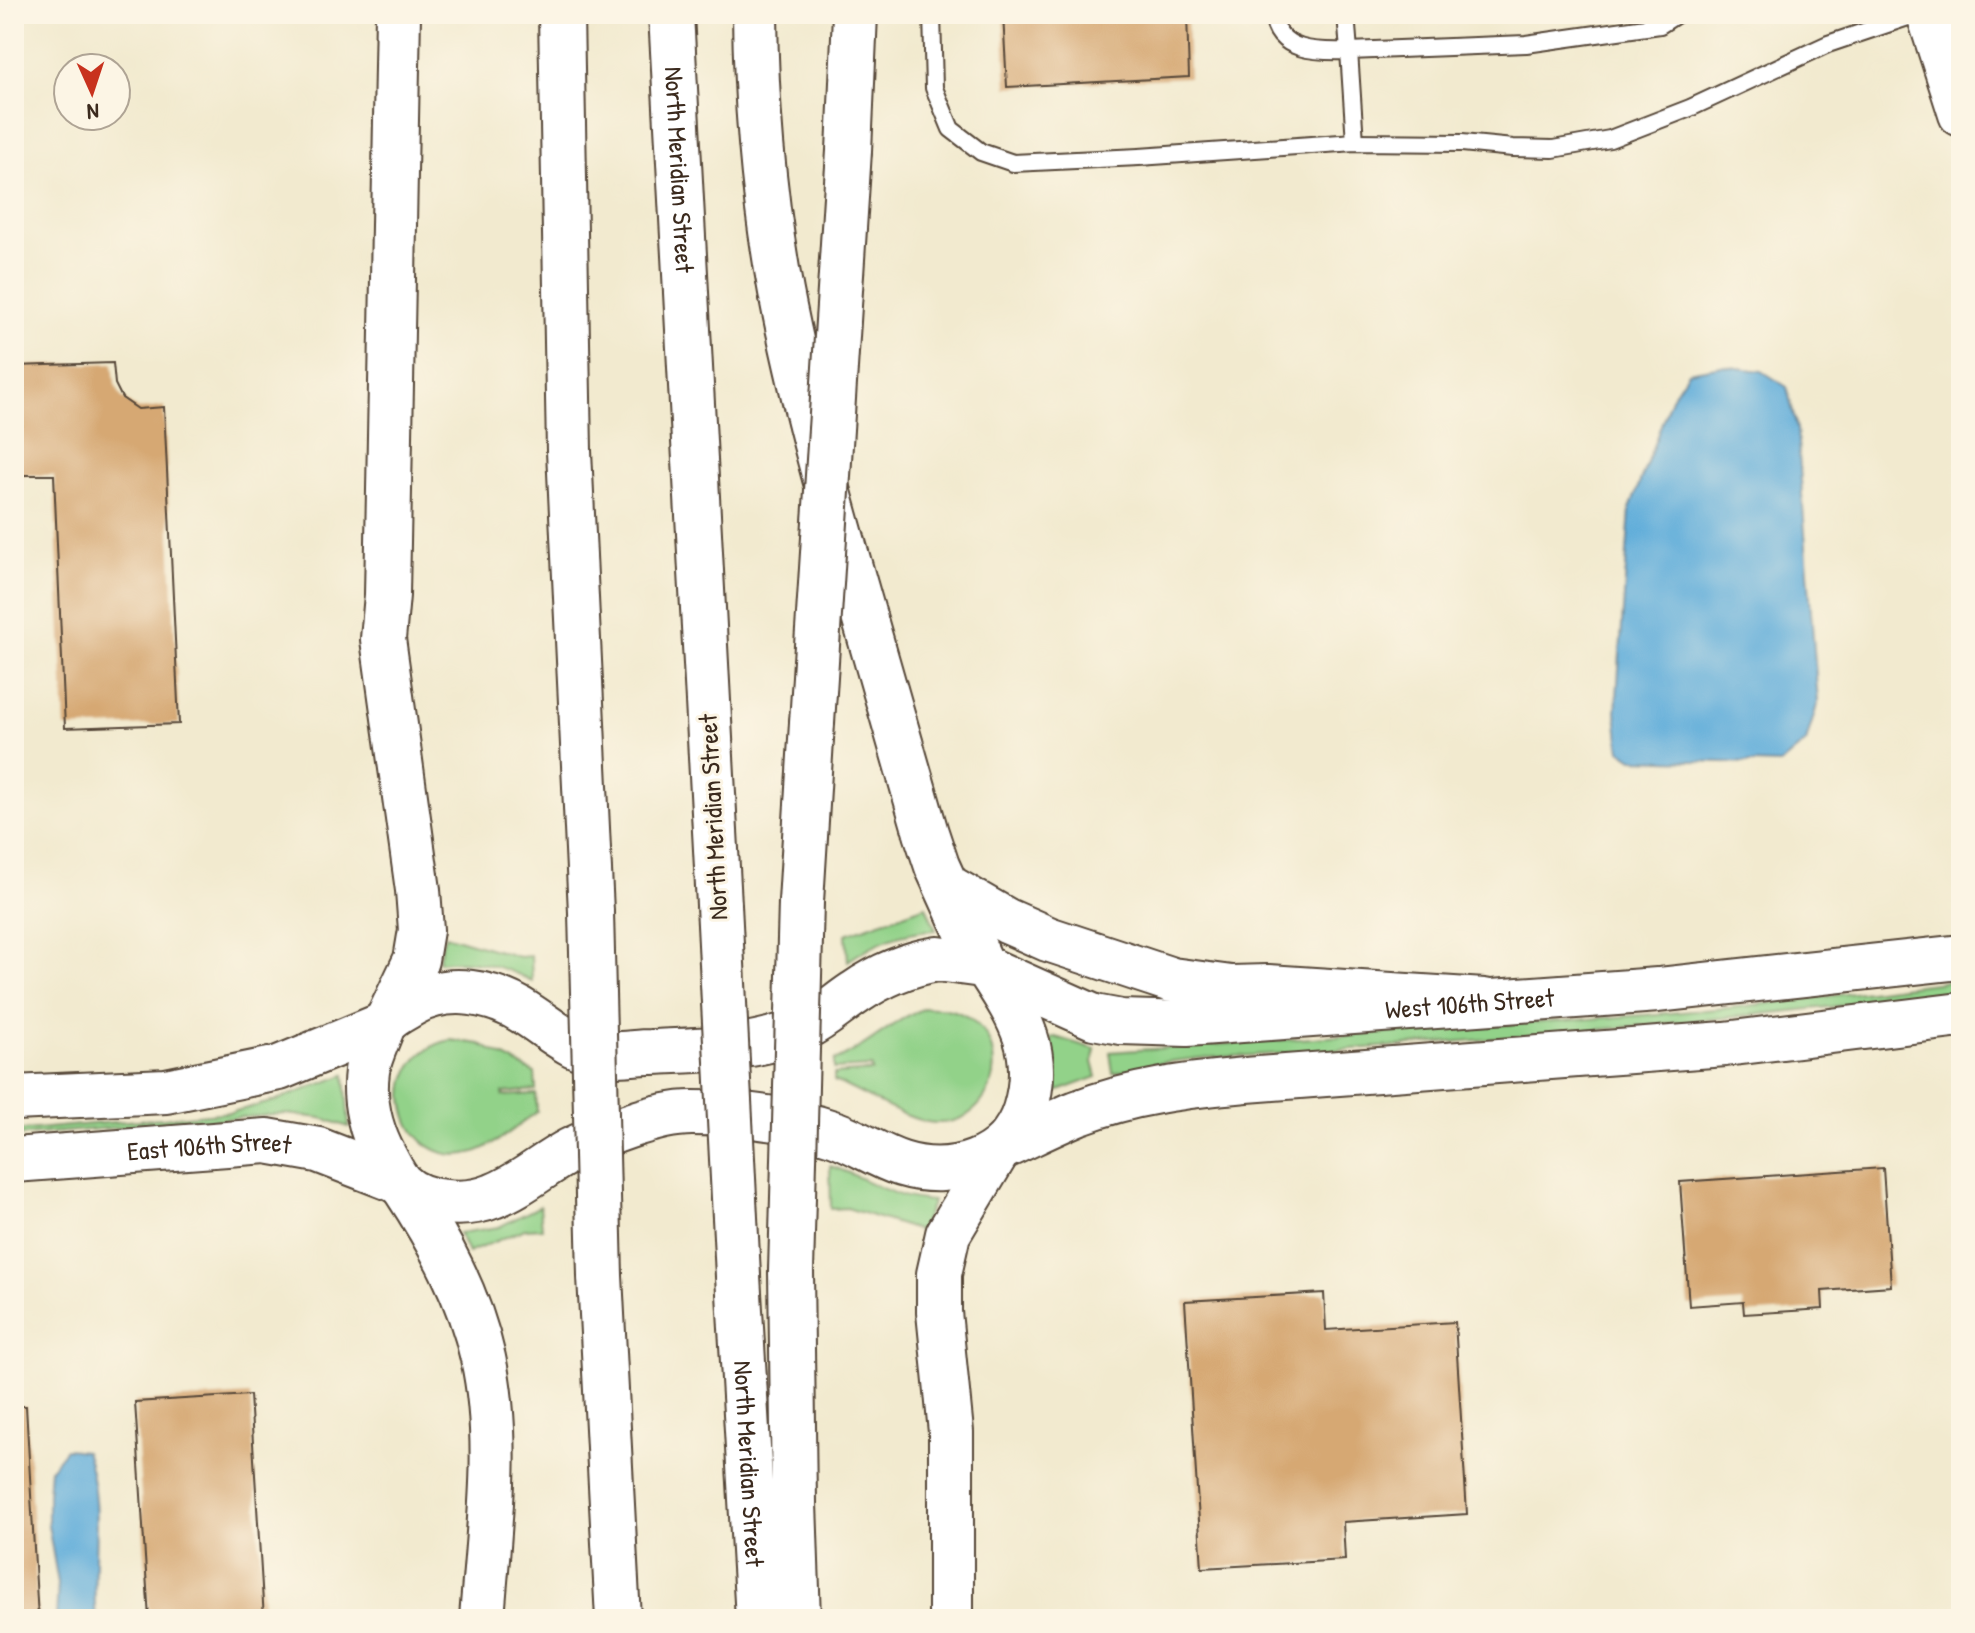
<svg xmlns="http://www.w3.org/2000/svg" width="1975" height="1633" font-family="'Patrick Hand',sans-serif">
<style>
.green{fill:#92d289;stroke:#667e54;stroke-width:2}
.water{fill:#61adda;stroke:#4e6c7c;stroke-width:2}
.building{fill:#d6a873}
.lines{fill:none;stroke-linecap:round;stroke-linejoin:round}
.lane-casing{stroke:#564739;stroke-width:20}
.secondary-casing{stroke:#564739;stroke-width:48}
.highway-casing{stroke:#564739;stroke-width:48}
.lane{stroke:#fff;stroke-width:16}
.secondary{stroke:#fff;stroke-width:44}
.highway{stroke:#fff;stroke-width:44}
.highway-bridge-casing{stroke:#564739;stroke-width:48;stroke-linecap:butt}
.highway-bridge{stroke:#fff;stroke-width:44}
.labels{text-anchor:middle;stroke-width:6;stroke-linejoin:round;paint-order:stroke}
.street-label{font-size:26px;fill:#3b2a1e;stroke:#fcf5e5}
</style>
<rect width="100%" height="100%" fill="#fcf5e5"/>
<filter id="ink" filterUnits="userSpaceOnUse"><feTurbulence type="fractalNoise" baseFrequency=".0125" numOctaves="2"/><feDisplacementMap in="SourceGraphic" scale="16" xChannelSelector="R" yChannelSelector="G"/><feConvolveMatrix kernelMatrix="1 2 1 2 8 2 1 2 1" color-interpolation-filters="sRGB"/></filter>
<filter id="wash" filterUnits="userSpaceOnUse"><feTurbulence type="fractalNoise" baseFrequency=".006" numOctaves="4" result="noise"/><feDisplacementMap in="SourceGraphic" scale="32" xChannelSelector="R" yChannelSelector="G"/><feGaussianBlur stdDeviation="1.8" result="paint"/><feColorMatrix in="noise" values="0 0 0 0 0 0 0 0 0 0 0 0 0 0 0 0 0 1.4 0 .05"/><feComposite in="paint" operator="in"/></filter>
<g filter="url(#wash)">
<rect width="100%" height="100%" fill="#f2eacf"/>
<g class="green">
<path d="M926,906L936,930C901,931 877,941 848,961L846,934Z"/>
<path d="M445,935L519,957L531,956L532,981C502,966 474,958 440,962L438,961Z"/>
<path d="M1961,980V992C1708,1022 1454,1045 1199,1058L1165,1062L1113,1073L1110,1052L1646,1015L1729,1008Z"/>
<path d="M925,1008C1018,1003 1011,1123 937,1123C910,1123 861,1092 834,1081V1074L872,1071L871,1067L834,1069V1061C867,1048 892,1020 925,1008Z"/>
<path d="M1055,1037L1095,1049L1093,1062L1097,1077L1059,1091L1052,1090L1054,1060L1051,1038Z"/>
<path d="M450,1040L480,1044L535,1073L536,1090L503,1093V1096L536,1094L537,1112C518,1125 497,1145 475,1152C402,1174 370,1059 450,1040Z"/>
<path d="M345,1075L349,1127L321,1118L285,1114L14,1136V1131L232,1112L275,1101Z"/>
<path d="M830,1166C869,1178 889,1199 933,1201L920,1231L847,1208L831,1209Z"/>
<path d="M540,1206L542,1228L525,1229L468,1253L459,1233L499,1227Z"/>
</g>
<g class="water">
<path d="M1722,366L1762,371L1787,387L1797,429L1818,702L1806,742L1780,764L1633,759L1620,750L1616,712L1630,509L1671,398L1688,372Z"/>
<path d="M66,1449L85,1451C105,1505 90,1563 96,1619H56L58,1583L48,1525V1494L50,1469Z"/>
</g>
<g id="blocks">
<g class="building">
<path d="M1003,14H1187L1189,77L1007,87Z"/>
<path d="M113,363L115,384L122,398L138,409L164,407L179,724L65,728L54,475H14V366Z"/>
<path d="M1883,1168L1891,1286L1822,1291L1823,1309L1744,1314L1743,1302L1689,1306L1680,1182Z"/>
<path d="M1324,1293L1326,1330L1455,1322L1467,1514L1343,1522L1345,1560L1202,1568L1185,1301Z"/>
<path d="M250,1395L264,1619H149L135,1402Z"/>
<path d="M14,1406H26L38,1619H14Z"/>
</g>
</g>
</g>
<g filter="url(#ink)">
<use href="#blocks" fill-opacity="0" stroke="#564739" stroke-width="2"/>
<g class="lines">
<g class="lane-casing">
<g id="lane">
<path d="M932,14L934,88L951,129L981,152L1013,163L1139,157L1355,142L1462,143L1513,148L1553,149L1610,139L1690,108L1828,44L1917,14"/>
<path d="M1273,14C1276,53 1319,52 1349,51L1346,14"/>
<path d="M1355,142L1349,51L1526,44L1660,25L1677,14"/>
</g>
</g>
<g class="secondary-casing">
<g id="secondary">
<path d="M1929,14L1961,114"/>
<path d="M938,959L982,965L989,970C1019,1016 1043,1052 1025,1110C1009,1162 951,1179 902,1164C879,1157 858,1142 836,1134C790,1118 740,1113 692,1113C656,1113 604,1134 571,1150C544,1164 522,1185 493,1196C467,1207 422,1205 401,1184C394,1177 390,1167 385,1158C371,1132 363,1101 367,1071C369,1056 378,1039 383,1025C390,1015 402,1010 412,1004C448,983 494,992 527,1014C554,1031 574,1052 607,1054C621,1055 636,1052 650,1052C701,1050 758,1050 805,1027C824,1018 838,1004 855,993C881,975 906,964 938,959Z"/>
<path id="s1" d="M989,970L1094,1017L1121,1022L1187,1024L1658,990L1961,957"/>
<path d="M14,1098L166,1091L279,1068L383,1025"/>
<path d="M1005,1146C1029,1135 1053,1123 1077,1113C1131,1092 1189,1085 1246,1080L1725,1044L1961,1015"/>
<path id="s2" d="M14,1160L267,1141L318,1150L398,1181"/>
</g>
</g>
<g class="highway-casing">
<g id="highway">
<path d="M561,14L569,451L591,912"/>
<path id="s3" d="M671,14L719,905"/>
<path d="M755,14C756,107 764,201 781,292C801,396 830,498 859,599C881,677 903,755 926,833L937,866L982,965"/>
<path d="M849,151L855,14"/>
<path d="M948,887L1007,921L1048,939L1172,980L1231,988L1268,987L1484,1001"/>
<path d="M801,902L812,723"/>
<path d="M388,1019L416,960L421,930L418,890L383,639L387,595L398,14"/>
<path d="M404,1187C439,1240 469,1295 483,1358C502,1443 488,1533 482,1619"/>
<path d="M791,1271L794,1503L798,1619"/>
<path d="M600,1276L618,1619"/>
<path id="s4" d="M738,1276L758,1619"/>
<path d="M951,1619V1432L939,1312V1274L948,1234L997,1152"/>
</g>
</g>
<use href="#lane" class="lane"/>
<use href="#secondary" class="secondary"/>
<use href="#highway" class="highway"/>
<g class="highway-bridge-casing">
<g id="highway-bridge">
<path d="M812,723L849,151"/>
<path d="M719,905L738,1276"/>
<path d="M591,912L600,1276"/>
<path d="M791,1271L801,902"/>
</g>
</g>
<use href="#highway-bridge" class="highway-bridge"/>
</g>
</g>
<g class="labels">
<g class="street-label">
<text dy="9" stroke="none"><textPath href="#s3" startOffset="156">North Meridian Street</textPath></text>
<text transform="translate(713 817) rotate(-93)" y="9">North Meridian Street</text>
<text dy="9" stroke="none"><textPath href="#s1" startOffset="492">West 106th Street</textPath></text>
<text dy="9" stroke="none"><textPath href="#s2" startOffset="196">East 106th Street</textPath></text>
<text dy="9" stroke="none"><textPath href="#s4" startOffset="188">North Meridian Street</textPath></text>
</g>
</g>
<rect width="1975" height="1633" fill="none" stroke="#fcf5e5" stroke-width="48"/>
<g transform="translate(92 92) rotate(177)"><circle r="38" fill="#fcf5e5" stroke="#afa495" stroke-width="2"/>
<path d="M0-6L14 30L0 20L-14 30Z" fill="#c8321e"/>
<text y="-12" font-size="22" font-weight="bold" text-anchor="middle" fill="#3b2a1e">N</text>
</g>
</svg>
